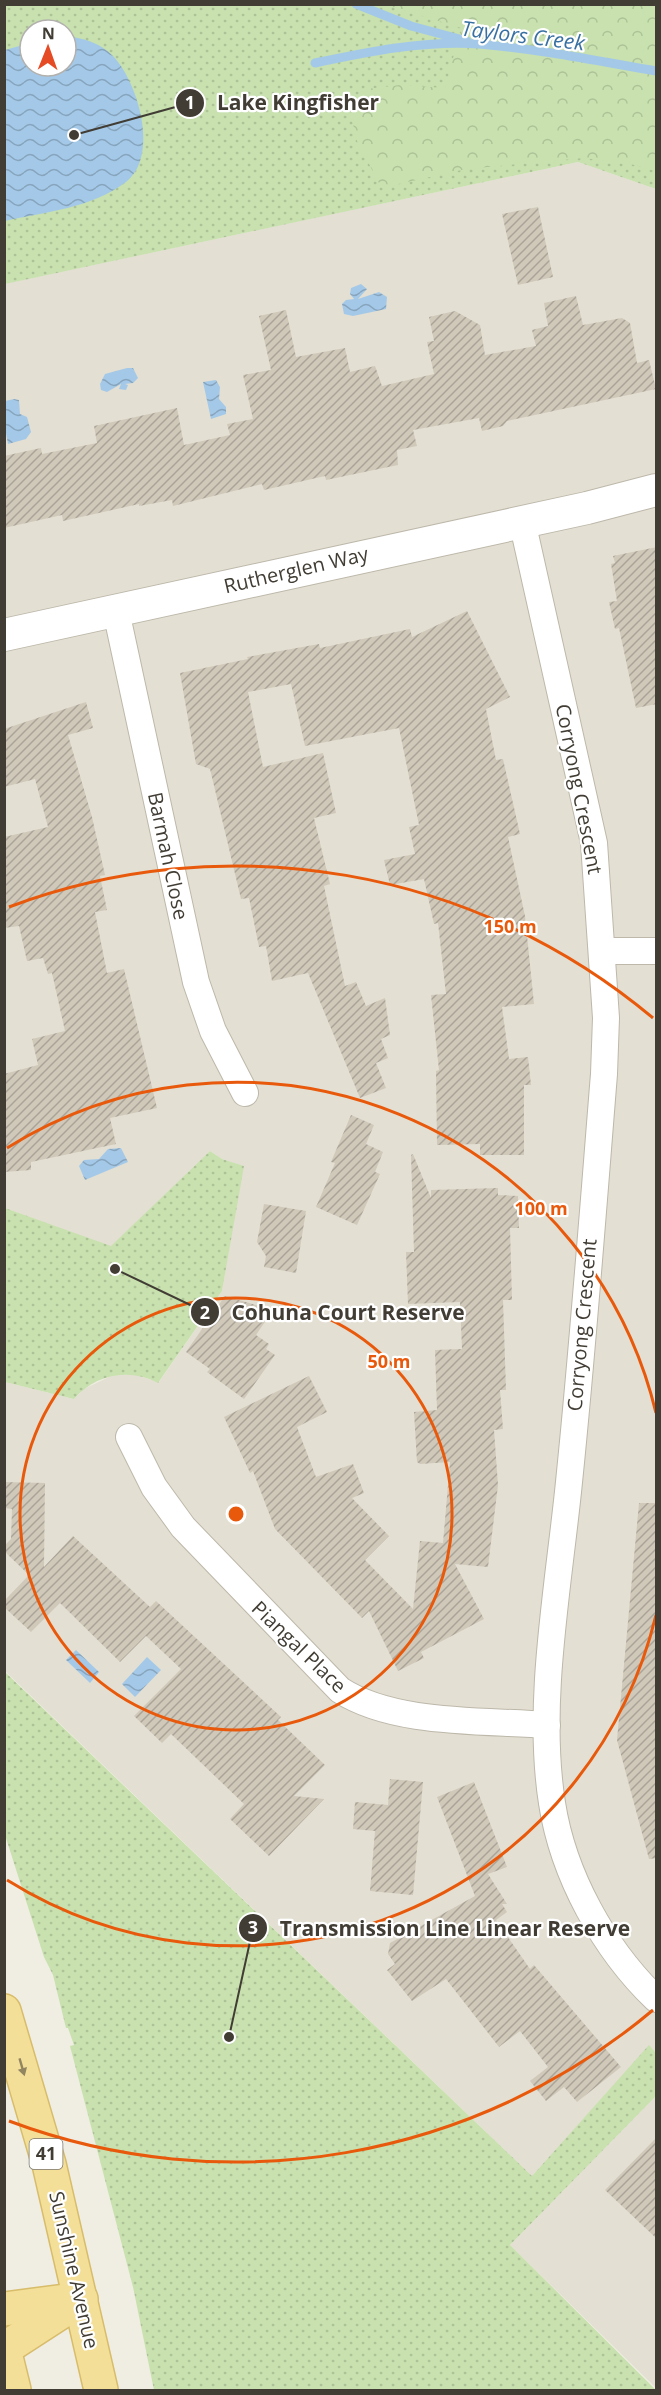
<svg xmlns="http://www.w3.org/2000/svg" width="661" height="2395" font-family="'Open Sans',sans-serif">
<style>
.residential{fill:#e3dfd2}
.grass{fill:url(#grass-dots);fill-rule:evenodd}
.forest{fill:url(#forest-crowns)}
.water{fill:url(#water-waves)}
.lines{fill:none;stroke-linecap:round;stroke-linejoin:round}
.stream{stroke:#a4c9e8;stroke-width:9}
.building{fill:url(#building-hatch)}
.minor-casing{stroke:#bdb8aa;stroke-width:28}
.tertiary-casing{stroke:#bdb8aa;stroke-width:34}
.primary-casing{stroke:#d7bc6a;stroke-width:36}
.minor{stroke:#fff;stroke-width:26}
.tertiary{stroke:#fff;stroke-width:32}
.primary{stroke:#f4df98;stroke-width:33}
.oneway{fill:#928661}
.ring{fill:none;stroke:#e8590c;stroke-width:3}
.labels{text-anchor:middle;stroke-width:4.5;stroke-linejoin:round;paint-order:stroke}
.shield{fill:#fff;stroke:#7a7771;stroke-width:1.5}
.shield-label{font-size:18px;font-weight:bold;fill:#413d34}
.street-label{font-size:20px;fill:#413d34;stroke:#fff}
.water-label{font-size:21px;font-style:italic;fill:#3870a2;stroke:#fff}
.centre{fill:#e8590c;stroke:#fff;stroke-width:3}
.ring-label{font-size:18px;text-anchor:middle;font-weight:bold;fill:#e8590c;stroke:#fff;stroke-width:4.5;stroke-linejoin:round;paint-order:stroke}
.leader{fill:none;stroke:#413d34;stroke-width:2}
.callout-dot{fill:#413d34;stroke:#fff;stroke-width:2}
.mark-label{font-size:18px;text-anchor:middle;font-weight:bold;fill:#fff}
.callout-label{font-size:21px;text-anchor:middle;font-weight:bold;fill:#413d34;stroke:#fff;stroke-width:4.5;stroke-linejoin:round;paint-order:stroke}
</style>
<defs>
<pattern id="grass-dots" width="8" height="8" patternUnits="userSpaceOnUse" patternTransform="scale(1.5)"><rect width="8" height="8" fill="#c8e1af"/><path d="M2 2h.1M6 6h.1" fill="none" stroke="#adc297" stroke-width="1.8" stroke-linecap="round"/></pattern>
<pattern id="forest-crowns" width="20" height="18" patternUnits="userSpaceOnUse" patternTransform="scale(1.5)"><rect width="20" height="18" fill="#c8e1af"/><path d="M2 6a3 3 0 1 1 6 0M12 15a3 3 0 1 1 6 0" fill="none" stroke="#adc297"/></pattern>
<pattern id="water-waves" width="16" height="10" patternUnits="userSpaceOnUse" patternTransform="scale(1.5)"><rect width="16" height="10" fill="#a4c9e8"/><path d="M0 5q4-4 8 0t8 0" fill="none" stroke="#87a4bd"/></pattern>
<pattern id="building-hatch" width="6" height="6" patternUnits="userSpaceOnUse" patternTransform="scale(1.5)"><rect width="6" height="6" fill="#d0c9ba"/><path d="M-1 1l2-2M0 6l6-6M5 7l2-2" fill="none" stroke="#aaa498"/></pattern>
</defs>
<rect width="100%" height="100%" fill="#f0ede3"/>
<g class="residential">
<path d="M578,162L656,189V2053L649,2046L532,2176L5,1671V1382L74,1399L84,1389L111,1376L132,1374L159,1382L222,1291L243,1166L222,1159L210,1151L111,1247L5,1208L4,284Z"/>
<path d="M656,2096V2388L510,2245Z"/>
</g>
<g class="grass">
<path d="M4,5H656V189L578,162L5,284ZM30,30H66V66H30Z"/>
<path d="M210,1151L222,1159L244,1166L222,1291L158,1383C129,1368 96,1374 74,1399L5,1382V1208L111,1246Z"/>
<path d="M4,1671L532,2176L649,2045L656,2053V2096L510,2245L656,2390H154L133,2287L70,2046L74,2045L68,2028H66L53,1975L44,1957L5,1835Z"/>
</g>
<path class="forest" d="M387,5H656V171L635,165L584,158L466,169L394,185L379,183L357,141L352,120L366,89L400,85L445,88L461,28Z"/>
<g class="water">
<path d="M73,37C89,40 101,44 113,56C138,82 160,156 126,182C92,208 45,212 5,221V50L30,43V66H66V38Z"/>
<path d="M361,284L367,289L358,299L379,292L387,297L386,309L353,316L344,314L342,304L346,300L354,299L350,294L351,288Z"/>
<path d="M127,368H133L138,378L133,383L125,384L128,385L126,390L119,389L121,384L107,392L101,390L100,384L105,374Z"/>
<path d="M216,380L220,387L219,399L226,407V414L211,419L203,382Z"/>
<path d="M14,399L19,400L20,414L27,417L31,432L26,439L8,444L5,428V401Z"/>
<path d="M121,1148L128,1162L85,1180L79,1166L84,1160L99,1159L108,1149Z"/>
<path d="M76,1650L99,1672L90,1683L66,1660Z"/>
<path d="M147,1657L161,1670L135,1697L122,1684Z"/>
</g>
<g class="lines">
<g class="stream">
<path d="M356,4L411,26L467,41"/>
<path d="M315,63C367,52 425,40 479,44C539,49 598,61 656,71"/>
</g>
</g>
<g class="building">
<path d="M538,207L553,277L518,285L502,214Z"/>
<path d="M576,296L583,325L622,318L630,323L637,363L649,360L656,389L507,421L503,426L482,431L479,418L413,430L417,446L397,450L398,465L326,480L325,476L264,490L262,484L173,506L172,500L139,506V504L63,521L62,515L4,528V456L41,448L42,454L97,443L94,426L177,408L184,445L230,435L227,424L253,419L243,375L271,370L259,316L286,310L296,357L345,348L350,372L375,366L382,386L434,374L427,342L434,341L429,317L455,311L480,325L485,355L536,346L532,330L548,326L544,303Z"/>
<path d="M657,547V704L636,708L619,628L615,629L609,602L617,601L611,564L615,563L613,556Z"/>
<path d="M467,611L510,697L486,709L496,760L503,759L520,834L508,837L525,916L534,1004L502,1007L509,1059L528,1057L531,1085H524V1155H480V1144L437,1145L436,1071L439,1070L431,995L446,994L438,923L434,924L424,879L390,885L384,860L415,854L409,827L419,825L399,728L305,746L291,684L248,692L263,767L323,753L336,813L314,818L330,884L324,886L345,986L356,982L366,1006L385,998L390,1035L381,1039L388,1058L376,1063L386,1088L360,1098L308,973L272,981L266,946L259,947L249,898L241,899L210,769L196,764L180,673L248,659L247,657L319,644L320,648L410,629L412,637Z"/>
<path d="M86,702L93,728L68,735L92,817L105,875L100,876L107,910L95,912L107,973L124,969L157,1108L110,1118L116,1144L31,1162V1170L4,1172V1074L38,1065L32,1039L65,1031L52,973L48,974L43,958L27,961L19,926L4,928V837L48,827L35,779L4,787V729Z"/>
<path d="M351,1115L374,1125L366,1144L383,1152L375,1172L380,1174L357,1225L316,1207L335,1163L331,1162Z"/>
<path d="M413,1154L431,1198V1190L498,1188V1195L518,1196L519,1228H510L512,1300H503L506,1390H500L503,1429L494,1430L498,1485L488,1567L455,1564L484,1619L421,1652L424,1658L398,1671L369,1611L362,1618L275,1529L253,1471L250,1473L224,1417L309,1376L327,1412L297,1427L316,1477L353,1464L364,1493L352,1498L389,1536L365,1560L413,1609L420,1541L443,1543L450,1462L420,1464L417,1462L414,1412L437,1410L435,1350L462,1349L460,1302L408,1304L406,1252H414L411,1155Z"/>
<path d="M264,1204L306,1211L296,1273L264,1267L266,1256L257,1242Z"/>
<path d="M225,1296L273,1310L256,1335L269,1344L266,1349L275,1355L244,1399L207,1372L210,1369L186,1352Z"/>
<path d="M4,1482L45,1483L44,1567L73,1536L150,1607L156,1601L281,1717L278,1720L325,1765L294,1796L324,1799L269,1856L230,1819L244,1804L171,1734L162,1743L134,1716L181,1669L146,1636L120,1662L60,1603L31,1632L4,1607V1601L29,1575L4,1551V1546L11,1539L12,1509L4,1508Z"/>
<path d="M639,1503H657V1858L649,1859L617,1740Z"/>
<path d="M390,1779L423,1782L413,1895L370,1891L375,1831L353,1829L355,1802L388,1805Z"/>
<path d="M474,1782L507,1867L488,1874L507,1904H502L507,1912L496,1920L530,1969L534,1965L621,2067L577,2102L564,2087L546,2101L530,2081L548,2067L520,2031L499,2047L446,1979L412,2001L387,1970L395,1964L388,1954L390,1943L475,1896L437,1797Z"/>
<path d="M657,2137V2239L605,2190Z"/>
</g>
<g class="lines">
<g class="minor-casing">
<g id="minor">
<path d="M522,521L594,843L606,1018L604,1074C593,1210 583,1346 569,1482C559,1584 536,1702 552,1803C563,1875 604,1949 656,1999"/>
<path d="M116,611L196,982L213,1031L245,1093"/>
<path d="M602,951H656"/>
<path d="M129,1437L154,1487L183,1527L340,1690C394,1725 483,1720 547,1725"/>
</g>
</g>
<g class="tertiary-casing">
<path id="tertiary" d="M4,635L587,508L656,490"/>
</g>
<g class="primary-casing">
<g id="primary">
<path d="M4,2011L49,2164L101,2390"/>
<path d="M4,2309L73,2300"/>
<path d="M4,2349L81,2299"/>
<path d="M4,2349L14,2390"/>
</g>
</g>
<use href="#minor" class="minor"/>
<use href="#tertiary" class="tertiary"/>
<use href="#primary" class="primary"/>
</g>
<defs><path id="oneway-solid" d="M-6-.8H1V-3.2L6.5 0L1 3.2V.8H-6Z" transform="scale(1.5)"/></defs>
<use class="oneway" href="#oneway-solid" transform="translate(22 2067) rotate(74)"/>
<g class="ring">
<circle cx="236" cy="1514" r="216"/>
<path d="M656 1615A432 432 0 0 1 7 1880M7 1148A432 432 0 0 1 656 1413"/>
<path d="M653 2010A648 648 0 0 1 9 2121M9 907A648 648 0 0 1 653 1018"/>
</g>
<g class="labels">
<rect class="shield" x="29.5" y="2139" width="33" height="30" rx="4.5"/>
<g class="shield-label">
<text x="46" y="2160">41</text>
</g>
<g class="street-label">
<text transform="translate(296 570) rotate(-13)" y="7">Rutherglen Way</text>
<text transform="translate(579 789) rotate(79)" y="7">Corryong Crescent</text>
<text transform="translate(168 856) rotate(78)" y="7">Barmah Close</text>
<text transform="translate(582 1325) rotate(-85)" y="7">Corryong Crescent</text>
<text transform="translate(299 1647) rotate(44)" y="7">Piangal Place</text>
<text transform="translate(74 2270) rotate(77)" y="7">Sunshine Avenue</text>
</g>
<g class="water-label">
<text transform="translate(523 36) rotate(7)" y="7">Taylors Creek</text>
</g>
</g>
<circle cx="236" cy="1514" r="9" class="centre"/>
<g class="ring-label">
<text x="510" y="933">150 m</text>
<text x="541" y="1215">100 m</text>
<text x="389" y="1368">50 m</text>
</g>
<path class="leader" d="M74 135L190 103M115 1269L205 1312M229 2037L253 1928"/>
<g class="callout-dot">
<circle cx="74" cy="135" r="6"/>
<circle cx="115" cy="1269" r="6"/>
<circle cx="229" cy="2037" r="6"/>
<circle cx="190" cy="103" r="15"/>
<circle cx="205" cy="1312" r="15"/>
<circle cx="253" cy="1928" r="15"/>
</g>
<g class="mark-label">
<text x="190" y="109">1</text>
<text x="205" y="1319">2</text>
<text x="253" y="1934">3</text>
</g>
<g class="callout-label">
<text x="298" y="110">Lake Kingfisher</text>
<text x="348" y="1320">Cohuna Court Reserve</text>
<text x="455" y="1936">Transmission Line Linear Reserve</text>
</g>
<rect width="661" height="2395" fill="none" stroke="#413d34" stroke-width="12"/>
<g transform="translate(48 48) rotate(1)"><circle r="28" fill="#ffffff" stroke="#b3b1ae" stroke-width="1.5"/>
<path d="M0-4.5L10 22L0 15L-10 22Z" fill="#e54c25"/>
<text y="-9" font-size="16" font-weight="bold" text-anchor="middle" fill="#413d34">N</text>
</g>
</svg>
